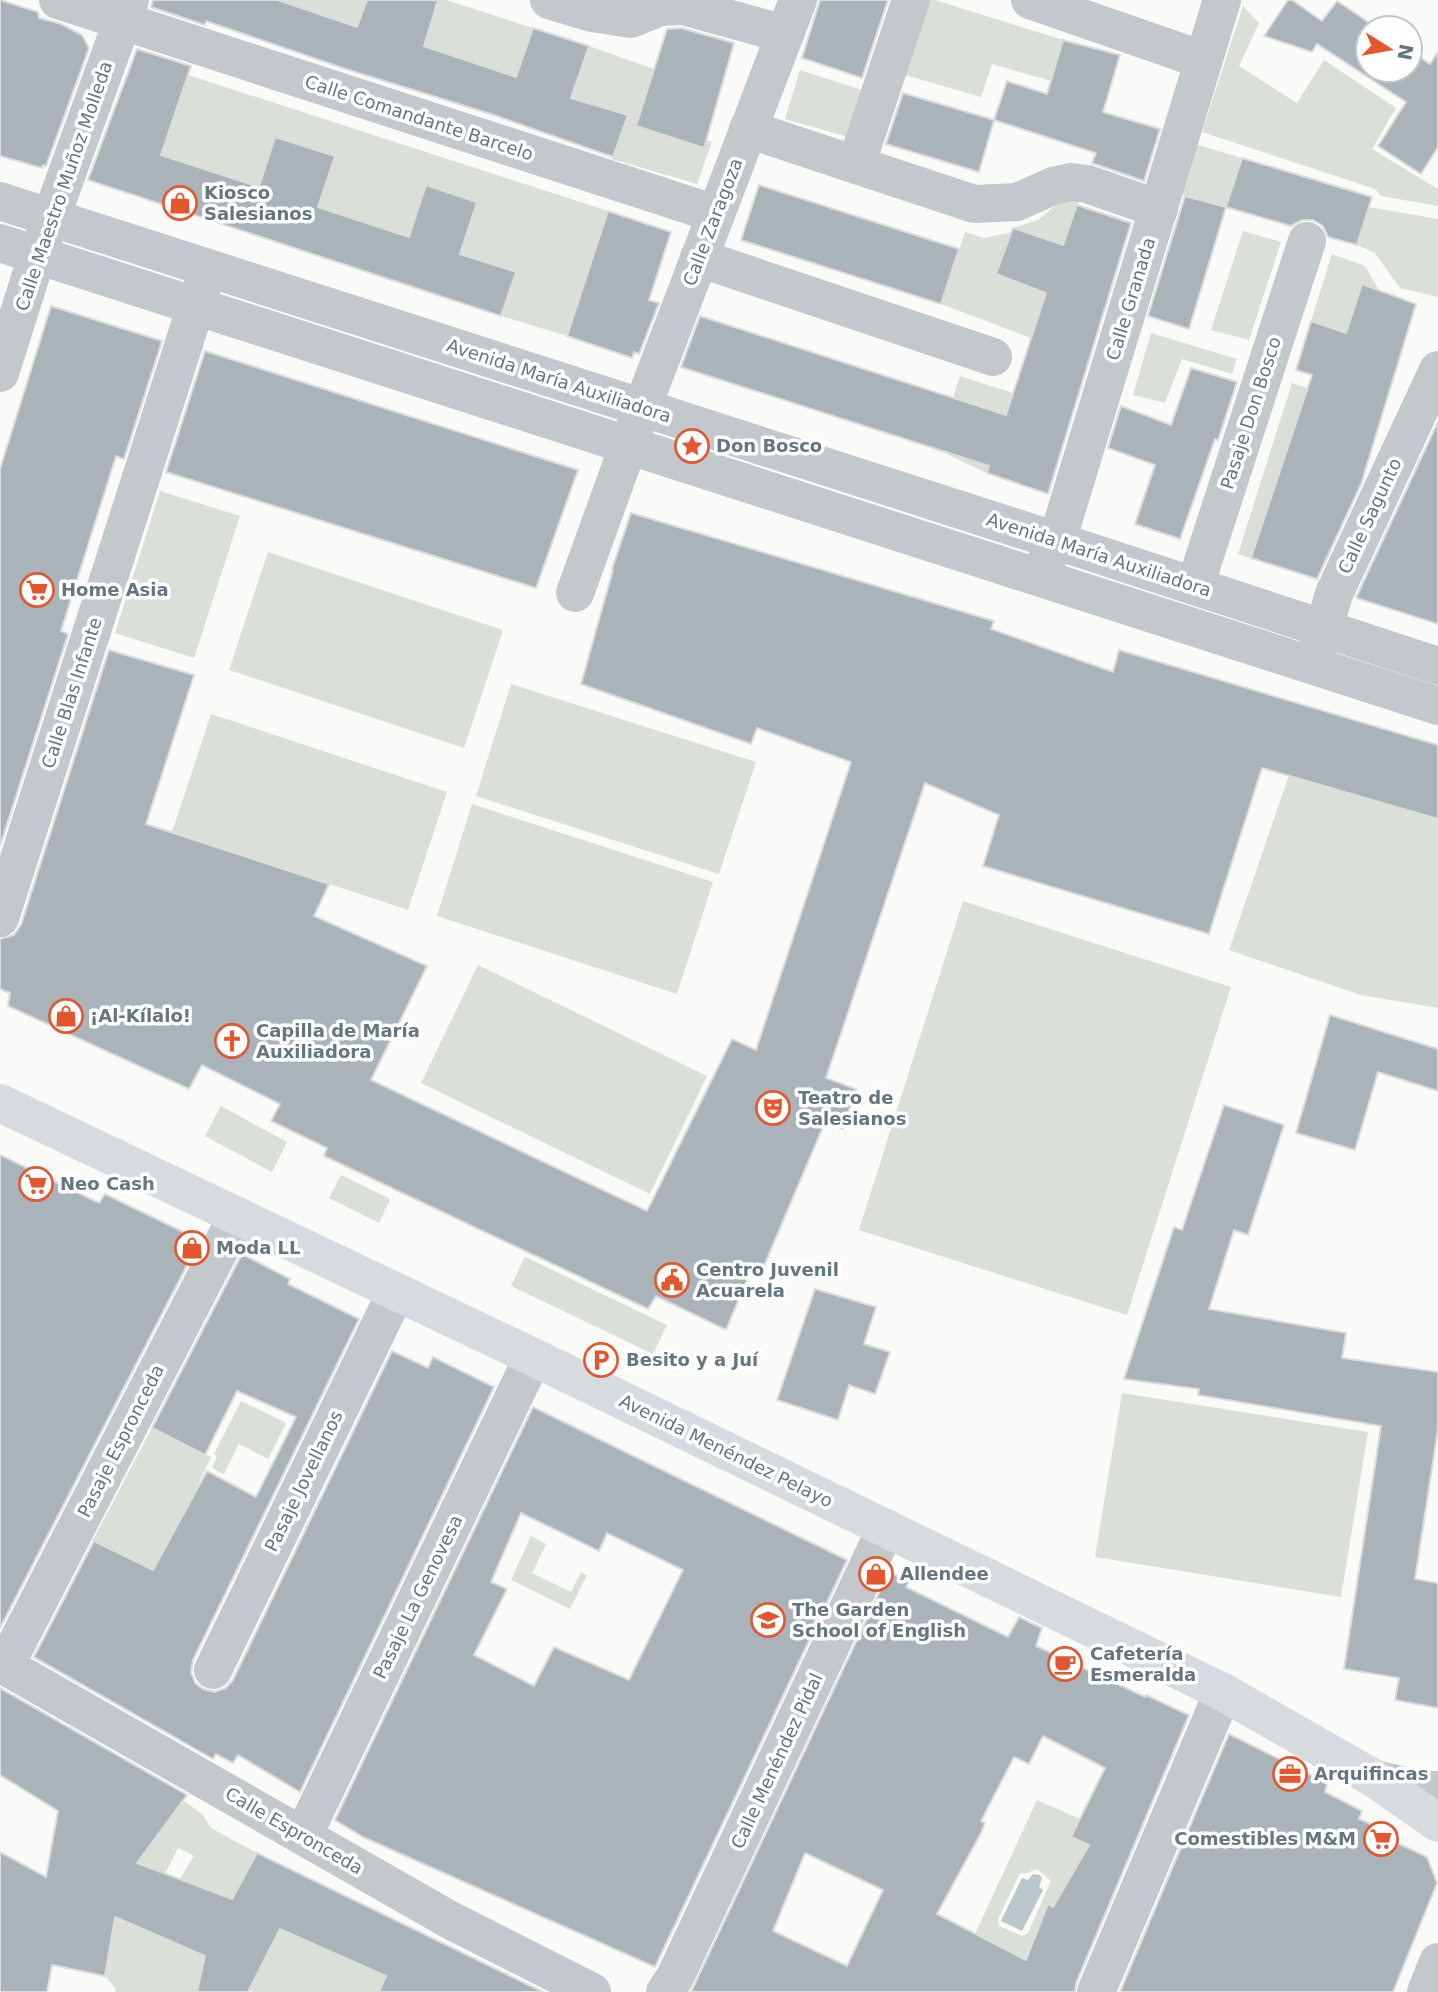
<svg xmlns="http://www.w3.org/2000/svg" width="1438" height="1992" font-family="'DejaVu Sans',sans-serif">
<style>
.green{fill:#dadfd7;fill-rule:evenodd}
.water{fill:#bbc7cb}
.building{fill:#aab3b9;stroke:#dcdcda;stroke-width:2;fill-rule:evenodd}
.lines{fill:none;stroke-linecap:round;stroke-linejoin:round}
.minor{stroke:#c3c8cc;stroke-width:38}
.major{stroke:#d6dbdf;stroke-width:38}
.labels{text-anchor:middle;stroke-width:7;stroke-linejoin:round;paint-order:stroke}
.street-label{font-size:18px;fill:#657683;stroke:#fff}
.poi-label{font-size:18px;font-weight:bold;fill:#657683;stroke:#fff;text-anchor:start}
</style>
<rect width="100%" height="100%" fill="#fafaf8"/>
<g class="green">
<path d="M278,0H367L357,27Z"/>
<path d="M438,0H446L533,28L516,77L424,46Z"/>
<path d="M929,0H935L1063,40L1051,81L992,64L981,97L905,75Z"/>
<path d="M1243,6L1259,23L1239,66L1297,103L1324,60L1396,108L1372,149L1438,189V206L1381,196L1375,189L1202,132Z"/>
<path d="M589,46L654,69L636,126L702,148L706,140L712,142L697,184L612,159L627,115L571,98Z"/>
<path d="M800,70L871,93L858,140L785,119Z"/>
<path d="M188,75L608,211L567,336L501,316L515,272L460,254L476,202L427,185L409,237L318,207L334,156L275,137L259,187L173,193L168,207L145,200Z"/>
<path d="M1195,144L1242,158L1226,207L1179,194Z"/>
<path d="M1081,196L1063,245L1013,228L1038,220L1063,199Z"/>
<path d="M1369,207L1438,219V297L1400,288L1375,253L1357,245Z"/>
<path d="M1243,231L1281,242L1249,340L1211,330Z"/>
<path d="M965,232L984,238L1012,232L996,274L1046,293L1031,338L941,304Z"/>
<path d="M1332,254L1365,266L1379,290L1362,284L1346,333L1311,321Z"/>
<path d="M1151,333L1237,359L1232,374L1182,359L1165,403L1133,395Z"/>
<path d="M960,376L1013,393L987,473L936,449Z"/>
<path d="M1292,383L1328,395L1295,426L1251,558L1238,554Z"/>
<path d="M160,491L240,516L194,658L115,633Z"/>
<path d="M268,552L503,630L464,748L229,670Z"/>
<path d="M511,684L756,762L719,874L476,796Z"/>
<path d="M211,714L447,792L408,910L172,832Z"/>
<path d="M1289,775L1438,819V1008L1361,995L1229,950Z"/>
<path d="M472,804L713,882L677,994L437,916Z"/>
<path d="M963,901L1231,987L1127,1315L859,1230Z"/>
<path d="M478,965L707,1076L650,1194L421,1083Z"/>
<path d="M221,1106L287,1142L272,1172L205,1136Z"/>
<path d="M341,1175L390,1199L379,1223L329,1198Z"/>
<path d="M525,1257L667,1325L653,1354L511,1286Z"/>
<path d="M1122,1393L1368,1432L1341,1597L1095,1557Z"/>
<path d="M241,1401L286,1423L268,1459L239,1444L224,1474L212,1468L217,1456L214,1454Z"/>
<path d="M152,1428L211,1457L192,1498L153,1570L93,1540Z"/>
<path d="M531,1536L546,1544L532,1573L571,1592L581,1572L587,1575L570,1609L511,1580Z"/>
<path d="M183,1800L203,1815L211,1828L257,1853L231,1901L236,1909L201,1971L197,1992H115L116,1989L105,1976L115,1917L155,1934L180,1879L194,1856L178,1848L165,1874L138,1862Z"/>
<path d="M1037,1800L1080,1819L1072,1837L1096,1849L1053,1907L1048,1904L1025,1959L975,1934ZM1037,1869L1051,1881L1028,1933L1022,1936L999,1926L998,1919L1020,1873L1024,1874Z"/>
<path d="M280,1929L393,1959L379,1992H252L249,1990Z"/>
</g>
<path class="water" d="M1033,1874L1040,1875L1042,1878L1039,1887L1043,1890L1022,1931L1001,1921L1022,1878L1028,1880Z"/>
<g class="building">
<path d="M0,0L38,12L39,18L61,24L82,35L89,48L46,166L43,165L42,168L0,156Z"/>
<path d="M153,0H278L357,27L367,0H438L424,46L516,77L533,28L589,46L571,98L628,115L613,157L494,115L346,69L206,21L205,25L151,7Z"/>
<path d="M820,0H888L862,78L802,58Z"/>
<path d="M1288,0H1292L1322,21L1337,1L1377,28H1368V70H1410V50L1430,64L1438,52V147L1421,174L1378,146L1406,102L1317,44L1312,52L1264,36Z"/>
<path d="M681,28L734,43L704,148L636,126L667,29Z"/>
<path d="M1063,40L1120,55L1103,112L1160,129L1144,181L1092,163L1096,153L994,120L1007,81L1047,94Z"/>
<path d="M137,49L191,66L161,155L259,187L275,137L335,156L318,207L409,237L426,185L477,202L460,254L516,272L501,316L88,180Z"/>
<path d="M903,93L994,120L979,172L886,144Z"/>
<path d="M1242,158L1372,197L1357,245L1328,237L1323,226L1313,220H1302L1291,226L1226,207Z"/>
<path d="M759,185L959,249L941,304L741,240Z"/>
<path d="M1185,196L1226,207L1189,329L1148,316Z"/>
<path d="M1077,205L1131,223L1048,494L987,473L989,466L681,367L700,316L1006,415L1046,293L996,274L1013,228L1063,245Z"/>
<path d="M608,211L671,232L649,300L659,303L639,354L634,352L632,358L567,336Z"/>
<path d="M1362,284L1416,304L1361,484L1317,579L1251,558L1312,375L1296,370L1311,321L1346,333Z"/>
<path d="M51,306L162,341L124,459L116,456L61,631L68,634L0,846V469Z"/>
<path d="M205,351L578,470L536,588L166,472Z"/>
<path d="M1191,368L1237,382L1218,440L1215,439L1180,539L1135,524L1155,465L1108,448L1121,406L1171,425Z"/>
<path d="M1438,422V624L1356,598Z"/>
<path d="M631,513L994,621L991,629L1113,672L1119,650L1438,745V819L1262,768L1209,934L983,866L999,815L925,783L826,1078L856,1089L843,1129L825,1122L761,1273L751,1270L726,1330L656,1296L648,1309L324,1156L327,1148L271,1121L280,1104L202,1065L189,1089L8,1006L10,993L0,989V939L14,935L21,925L109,650L194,675L146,824L329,884L314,916L427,966L371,1080L647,1211L732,1039L756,1050L851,762L757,728L751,744L581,684L613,570L612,569Z"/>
<path d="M1330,1015L1438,1049V1091L1378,1072L1355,1150L1296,1133Z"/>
<path d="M1224,1105L1284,1125L1248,1235L1234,1230L1209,1309L1346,1333L1342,1358L1438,1372V1429L1415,1579L1438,1583V1708L1395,1700L1399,1678L1344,1669L1381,1426L1198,1395L1199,1389L1124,1379L1174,1227L1182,1230Z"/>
<path d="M0,1155L99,1203L105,1194L200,1240L0,1628Z"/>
<path d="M242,1254L290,1279L288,1284L359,1319L193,1660L191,1672L195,1683L203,1689L215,1692L226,1688L233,1680L392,1351L428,1368L433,1357L494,1387L300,1792L238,1755L233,1763L216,1754L213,1759L34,1657L94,1541L153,1570L207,1471L256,1497L296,1417L237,1391L205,1455L152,1428Z"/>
<path d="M815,1289L876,1307L864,1344L890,1352L875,1394L849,1385L838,1420L777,1400Z"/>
<path d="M533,1407L847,1560L655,1967L363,1837L335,1820ZM521,1513L599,1551L607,1533L683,1570L629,1680L554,1647L534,1686L474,1655L507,1589L491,1582Z"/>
<path d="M889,1572L909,1582L906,1587L1008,1637L1019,1617L1042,1628L1036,1646L1145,1697L1146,1695L1189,1715L1076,1983L1075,1992H691ZM1043,1736L1105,1768L1071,1837L1089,1845L1053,1907L1048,1904L1026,1960L937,1914L981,1833L985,1823L981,1821L1014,1757L1029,1764ZM805,1853L883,1890L847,1966L773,1931Z"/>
<path d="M0,1688L187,1795L137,1863L232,1899L257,1853L543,1992H379L386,1976L280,1929L248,1992H197L205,1956L115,1917L105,1976L52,1965L47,1992H0V1852L46,1877L58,1811L0,1775Z"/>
<path d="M1229,1734L1327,1783L1325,1792L1362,1811L1359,1819L1393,1834L1395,1842L1427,1857L1437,1883L1393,1992H1120Z"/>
</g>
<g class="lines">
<g class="minor">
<path d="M58,0L716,214"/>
<path d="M549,0L592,13L631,19L660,7L683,6L785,34"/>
<path d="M1030,0L1203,60"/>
<path d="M748,129L974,204L1017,202L1053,186L1071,182L1087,184L1159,209"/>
<path d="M856,165L911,0"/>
<path d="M0,201L1057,541L1438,666"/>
<path d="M0,243L1438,706"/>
<path d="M699,258L993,357"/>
<path d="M0,373L37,256L130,0"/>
<path d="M1046,561L1057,541L1222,0"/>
<path d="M1195,586L1307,241"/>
<path d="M575,593L642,408L798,0"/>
<path d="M1316,654L1334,594L1438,370"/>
<path d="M0,918L203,284"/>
<path d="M0,1663L450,1920L592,1992"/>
<path d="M5,1666L237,1216"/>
<path d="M213,1670L396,1292"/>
<path d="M1375,1779L1422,1790H1438"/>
<path d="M303,1836L533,1357"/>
<path d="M665,1992L675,1977L886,1528"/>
<path d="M1096,1992L1223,1692"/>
<path d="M1426,1992L1438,1962"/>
</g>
<path class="major" d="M0,1103L533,1357L1223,1692L1375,1779L1438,1823"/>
</g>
<defs>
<g id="shop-ring" transform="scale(1.75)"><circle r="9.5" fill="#fff" stroke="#e4572e" stroke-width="1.5"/><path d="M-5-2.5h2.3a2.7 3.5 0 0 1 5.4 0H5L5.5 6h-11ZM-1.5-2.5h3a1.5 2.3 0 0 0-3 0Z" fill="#e4572e"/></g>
<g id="sight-ring" transform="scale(1.75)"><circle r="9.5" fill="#fff" stroke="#e4572e" stroke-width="1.5"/><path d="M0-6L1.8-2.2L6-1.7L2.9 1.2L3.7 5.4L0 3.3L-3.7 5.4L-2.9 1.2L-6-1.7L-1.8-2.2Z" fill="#e4572e"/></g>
<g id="supermarket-ring" transform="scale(1.75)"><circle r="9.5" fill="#fff" stroke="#e4572e" stroke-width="1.5"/><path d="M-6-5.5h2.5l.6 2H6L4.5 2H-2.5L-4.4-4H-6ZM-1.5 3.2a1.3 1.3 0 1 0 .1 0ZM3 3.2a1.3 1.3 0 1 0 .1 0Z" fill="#e4572e"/></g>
<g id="church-ring" transform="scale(1.75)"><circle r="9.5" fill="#fff" stroke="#e4572e" stroke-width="1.5"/><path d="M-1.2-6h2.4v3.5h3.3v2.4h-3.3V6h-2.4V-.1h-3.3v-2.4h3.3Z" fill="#e4572e"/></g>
<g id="theatre-ring" transform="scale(1.75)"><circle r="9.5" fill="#fff" stroke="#e4572e" stroke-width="1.5"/><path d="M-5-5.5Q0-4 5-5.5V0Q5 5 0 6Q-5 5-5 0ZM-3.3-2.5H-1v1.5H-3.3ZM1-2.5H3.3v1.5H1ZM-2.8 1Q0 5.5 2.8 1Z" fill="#e4572e"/></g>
<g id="civic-ring" transform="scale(1.75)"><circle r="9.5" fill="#fff" stroke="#e4572e" stroke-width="1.5"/><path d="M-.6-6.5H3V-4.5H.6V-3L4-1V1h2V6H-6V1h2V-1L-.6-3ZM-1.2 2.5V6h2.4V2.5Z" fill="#e4572e"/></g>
<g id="parking-ring" transform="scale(1.75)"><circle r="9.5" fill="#fff" stroke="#e4572e" stroke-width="1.5"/><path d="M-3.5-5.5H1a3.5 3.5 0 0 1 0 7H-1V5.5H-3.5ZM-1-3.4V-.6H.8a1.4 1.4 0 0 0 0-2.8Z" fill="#e4572e"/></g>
<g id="school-ring" transform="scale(1.75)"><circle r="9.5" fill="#fff" stroke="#e4572e" stroke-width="1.5"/><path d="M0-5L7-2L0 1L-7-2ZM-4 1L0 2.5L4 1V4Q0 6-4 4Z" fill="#e4572e"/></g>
<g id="cafe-ring" transform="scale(1.75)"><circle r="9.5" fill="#fff" stroke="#e4572e" stroke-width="1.5"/><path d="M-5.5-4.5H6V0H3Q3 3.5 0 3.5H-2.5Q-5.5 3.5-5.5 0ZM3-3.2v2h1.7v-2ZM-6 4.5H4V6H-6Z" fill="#e4572e"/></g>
<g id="office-ring" transform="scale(1.75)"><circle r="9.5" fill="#fff" stroke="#e4572e" stroke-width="1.5"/><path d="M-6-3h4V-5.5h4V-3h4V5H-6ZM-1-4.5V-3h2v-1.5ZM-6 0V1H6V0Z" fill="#e4572e"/></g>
</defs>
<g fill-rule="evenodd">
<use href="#shop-ring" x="180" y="203"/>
<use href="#sight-ring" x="692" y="446"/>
<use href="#supermarket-ring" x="37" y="590"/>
<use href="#shop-ring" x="66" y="1016"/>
<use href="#church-ring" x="232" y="1041"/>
<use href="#theatre-ring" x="773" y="1108"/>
<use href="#supermarket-ring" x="36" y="1184"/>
<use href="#shop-ring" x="192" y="1248"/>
<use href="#civic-ring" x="672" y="1280"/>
<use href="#parking-ring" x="601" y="1360"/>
<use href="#shop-ring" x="876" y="1574"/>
<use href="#school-ring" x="768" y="1620"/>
<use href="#cafe-ring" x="1065" y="1664"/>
<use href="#office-ring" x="1290" y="1774"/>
<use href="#supermarket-ring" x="1381" y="1839"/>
</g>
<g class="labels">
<g class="street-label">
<text transform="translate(419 118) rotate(18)" y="6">Calle Comandante Barcelo</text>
<text transform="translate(64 186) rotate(-71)" y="6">Calle Maestro Muñoz Molleda</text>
<text transform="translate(713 222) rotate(-69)" y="6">Calle Zaragoza</text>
<text transform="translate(1131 299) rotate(-73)" y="6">Calle Granada</text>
<text transform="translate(559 381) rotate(18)" y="6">Avenida María Auxiliadora</text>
<text transform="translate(1251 413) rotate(-72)" y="6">Pasaje Don Bosco</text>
<text transform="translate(1370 516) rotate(-65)" y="6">Calle Sagunto</text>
<text transform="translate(1099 555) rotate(18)" y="6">Avenida María Auxiliadora</text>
<text transform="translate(72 693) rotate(-72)" y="6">Calle Blas Infante</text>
<text transform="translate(121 1441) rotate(-63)" y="6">Pasaje Espronceda</text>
<text transform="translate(726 1451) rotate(26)" y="6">Avenida Menéndez Pelayo</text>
<text transform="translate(304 1481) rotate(-64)" y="6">Pasaje Jovellanos</text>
<text transform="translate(418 1597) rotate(-64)" y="6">Pasaje La Genovesa</text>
<text transform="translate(777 1761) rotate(-65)" y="6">Calle Menéndez Pidal</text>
<text transform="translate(294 1831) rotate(30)" y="6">Calle Espronceda</text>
</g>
<g class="poi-label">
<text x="204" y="199">Kiosco<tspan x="204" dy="21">Salesianos</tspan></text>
<text x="716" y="452">Don Bosco</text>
<text x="61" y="596">Home Asia</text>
<text x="90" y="1022">¡Al-Kílalo!</text>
<text x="256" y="1037">Capilla de María<tspan x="256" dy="21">Auxiliadora</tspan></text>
<text x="798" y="1104">Teatro de<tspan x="798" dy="21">Salesianos</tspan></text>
<text x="60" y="1190">Neo Cash</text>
<text x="216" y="1254">Moda LL</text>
<text x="696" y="1276">Centro Juvenil<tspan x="696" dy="21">Acuarela</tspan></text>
<text x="626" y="1366">Besito y a Juí</text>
<text x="900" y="1580">Allendee</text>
<text x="792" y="1616">The Garden<tspan x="792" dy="21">School of English</tspan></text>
<text x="1090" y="1660">Cafetería<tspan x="1090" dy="21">Esmeralda</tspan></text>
<text x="1314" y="1780">Arquifincas</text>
<text x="1356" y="1845" text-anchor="end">Comestibles M&amp;M</text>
</g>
</g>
<g transform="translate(1389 49) rotate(101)"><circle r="33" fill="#ffffff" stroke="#c1c8cd" stroke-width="2"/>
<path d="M0-5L12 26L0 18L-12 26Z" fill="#e4572e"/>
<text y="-10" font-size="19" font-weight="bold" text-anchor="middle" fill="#657683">N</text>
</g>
</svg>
